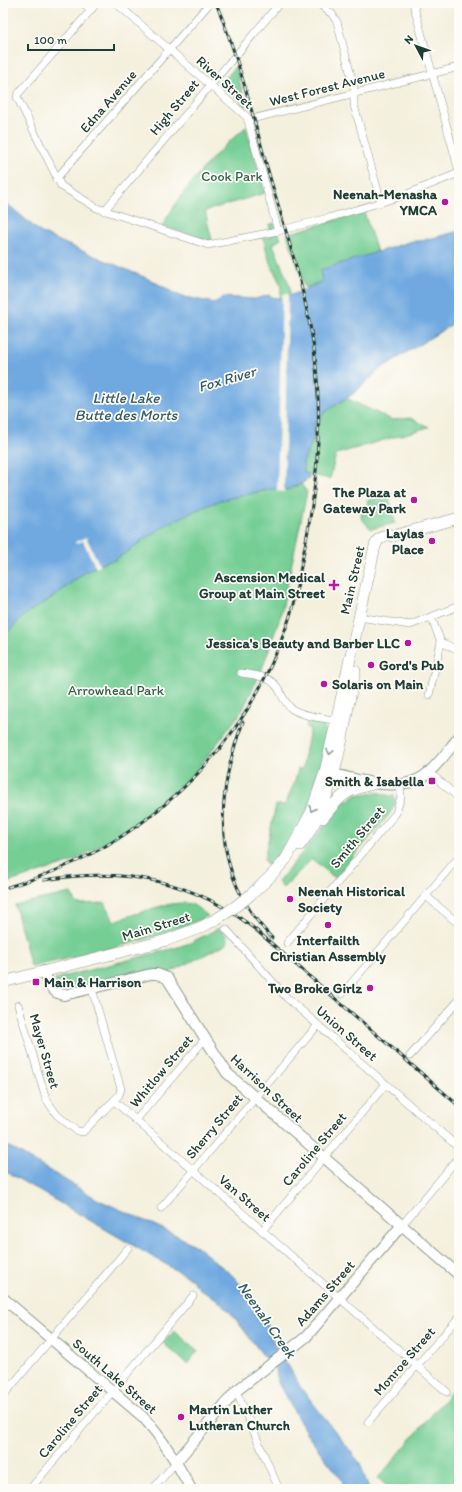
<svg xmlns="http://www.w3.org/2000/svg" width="462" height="1492" font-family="Itim,sans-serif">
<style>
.green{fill:#75ce94;stroke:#4a8664}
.water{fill:#70a9e0;stroke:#48738a}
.pier{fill:#f4f0de}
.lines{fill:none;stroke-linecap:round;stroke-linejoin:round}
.street-casing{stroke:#8a9689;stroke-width:8}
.secondary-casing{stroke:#8a9689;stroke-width:12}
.primary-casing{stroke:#8a9689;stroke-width:12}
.street{stroke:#fff;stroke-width:7}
.secondary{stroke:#fff;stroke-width:10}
.primary{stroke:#fff;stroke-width:11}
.rail-casing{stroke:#1f3d34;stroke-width:3}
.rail{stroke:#fdfcf7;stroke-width:1.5;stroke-dasharray:4.5;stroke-linecap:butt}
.primary-bridge-casing{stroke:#8a9689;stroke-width:12;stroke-linecap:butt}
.primary-bridge{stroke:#fff;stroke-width:11}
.oneway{stroke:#8f9e9a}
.poi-dot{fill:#b5179e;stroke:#fdfcf7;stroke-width:1.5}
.labels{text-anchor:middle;stroke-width:3.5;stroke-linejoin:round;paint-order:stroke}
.street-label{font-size:14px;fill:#1f3d34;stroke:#fdfcf7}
.park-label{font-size:14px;fill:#34614c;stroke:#fdfcf7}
.poi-label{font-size:14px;font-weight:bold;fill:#1f3d34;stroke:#fdfcf7;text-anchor:end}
.water-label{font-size:15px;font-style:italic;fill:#375d68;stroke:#fdfcf7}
</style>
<rect width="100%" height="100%" fill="#fdfcf7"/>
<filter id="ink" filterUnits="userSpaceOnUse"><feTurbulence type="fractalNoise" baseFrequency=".025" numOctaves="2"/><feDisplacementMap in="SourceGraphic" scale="8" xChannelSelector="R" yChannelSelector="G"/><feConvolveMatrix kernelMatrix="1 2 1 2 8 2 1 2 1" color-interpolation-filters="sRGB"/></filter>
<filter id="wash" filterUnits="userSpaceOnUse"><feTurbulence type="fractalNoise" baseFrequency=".012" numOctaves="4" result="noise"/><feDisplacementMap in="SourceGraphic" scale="16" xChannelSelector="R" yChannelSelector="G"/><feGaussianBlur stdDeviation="0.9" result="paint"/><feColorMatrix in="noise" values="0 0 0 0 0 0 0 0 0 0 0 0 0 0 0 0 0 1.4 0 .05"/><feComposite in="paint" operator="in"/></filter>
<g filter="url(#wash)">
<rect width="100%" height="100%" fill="#f4f0de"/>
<g class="green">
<path d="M236,66L246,108L240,100L221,84Z"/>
<path d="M246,127L265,193L205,211L212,240L209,241L162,226C185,187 211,156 246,127Z"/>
<path d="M364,212L377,252L320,271L322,281L305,288L287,234Z"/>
<path d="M274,223L281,239L273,244L290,287L281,489L287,490L301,484L307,492L281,615L261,672L242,711L193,775L133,826L72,862L3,884V637L27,613L54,597L85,572L105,562L115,560L167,524L201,508L221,500L273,489L281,285L270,263L263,238L272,236L269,225Z"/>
<path d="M346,398L392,420L410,418L429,427L336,454L330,479L304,473L303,462L313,440V424L320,422C321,410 337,404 346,398Z"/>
<path d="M387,489L395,523L371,529L361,518L362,507L367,506L368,500L375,499L377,493Z"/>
<path d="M308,718C318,721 325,724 327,735C323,761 316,789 307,813C299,833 284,850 270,867L265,862L264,859L276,805H285L295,781L298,769L302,770L310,729L306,728Z"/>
<path d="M376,792L391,796L393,794C398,803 393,809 388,816L335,878L312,859L283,888L278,882L342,804L355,795Z"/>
<path d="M71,893L77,904L105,903L114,921C132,916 176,897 193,905C198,908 203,912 208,916C152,942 90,953 31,967L15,905Z"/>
<path d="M219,928L226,935L228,943L169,973L160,971L67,991L58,988L55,982V980L62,977L175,948L190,943Z"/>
<path d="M174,1331L198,1351L187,1364L163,1343Z"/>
<path d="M459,1383V1489H390L378,1478Z"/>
</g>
<g class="water">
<path d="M3,200L40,232L50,237L151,280L180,296L215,303L223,297L255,299L269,295C279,304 311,287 322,281L320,270L412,241H421L459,231V320L380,369L353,394L324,413L320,417V422L315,421L313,440L303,462L304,473L308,474L310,478L301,484L287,490L273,489L221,500L201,508L167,524L115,560L105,562L85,572L53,597L27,613L3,637Z"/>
<path d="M3,1143L97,1199L176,1235L196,1246L232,1275L249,1294L264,1317L276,1348L288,1365L301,1388L360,1463L369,1489H344L342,1480L308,1436L278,1383L276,1370L271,1363L262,1354L230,1312L215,1298L200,1289L191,1279L3,1170Z"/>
</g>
<g class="pier">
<path d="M282,294H288L284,492L277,491Z"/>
<path d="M86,537L100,566L96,568L83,541L76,544L75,542Z"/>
</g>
</g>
<g filter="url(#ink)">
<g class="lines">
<g class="street-casing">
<g id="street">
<path d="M83,3L91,10"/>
<path d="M97,3L18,94L17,97L61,186L97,208L208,245L278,231L328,218L402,196L459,173"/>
<path d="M116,3L247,117L278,231"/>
<path d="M318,3L332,14L337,22L354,87V105L381,202"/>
<path d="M413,3L459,171"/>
<path d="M248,120L459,67"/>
<path d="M56,179L210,3"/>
<path d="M104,211L280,3"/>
<path d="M359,617L410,625L459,606"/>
<path d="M431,617L441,642L459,651"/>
<path d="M241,673C255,675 270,676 278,688C283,696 284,703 292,709C305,717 325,718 340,721"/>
<path d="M429,695L441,642"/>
<path d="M429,772L459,798"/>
<path d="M426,896L459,924"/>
<path d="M226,929L287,998L459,1148"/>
<path d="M287,943L396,813L401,797L400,785"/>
<path d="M342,994L459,857"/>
<path d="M18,1005L46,1099L57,1115L77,1131L83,1132L119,1095L121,1089L92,989"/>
<path d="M410,1056L459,1000"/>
<path d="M114,1101L447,1392"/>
<path d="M136,1120L205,1039"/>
<path d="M161,1208L318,1025"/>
<path d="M402,1225L459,1157"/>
<path d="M262,1231L386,1084"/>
<path d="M236,1391L279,1489"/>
<path d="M3,1396L128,1248"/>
<path d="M368,1422L459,1317"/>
<path d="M30,1489L193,1296"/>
<path d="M153,1489L176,1462"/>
</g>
</g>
<g class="secondary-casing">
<g id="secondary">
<path d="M326,772C354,779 399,794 424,776C438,766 448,750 459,737"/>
<path d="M44,971C48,982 51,993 64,995L151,974H157L167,978L227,1073L459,1275"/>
<path d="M3,1298L143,1417C163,1439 177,1463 191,1489"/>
<path d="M176,1462L236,1391L306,1337L402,1225"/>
</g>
</g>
<g class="primary-casing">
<g id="primary">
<path d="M393,536L459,518"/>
<path d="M323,818C342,793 346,790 377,783"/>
<path d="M300,845C338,795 342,731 355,671"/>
<path d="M286,859L311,813L325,772L375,546L378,540L387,534L393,536"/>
<path d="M3,982L167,940L202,927"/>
</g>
</g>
<use href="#street" class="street"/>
<use href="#secondary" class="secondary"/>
<use href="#primary" class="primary"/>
<g class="rail-casing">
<g id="rail">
<path d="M243,722C214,798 212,876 272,938"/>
<path d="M44,880C123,867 193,879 256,930L459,1106"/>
<path d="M8,887C141,849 244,754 288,622C296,599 299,575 304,551C318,484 323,417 314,349C305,287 284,227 267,167C252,112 238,56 216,3"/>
</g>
</g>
<use href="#rail" class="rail"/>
<g class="primary-bridge-casing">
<path id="primary-bridge" d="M202,927C235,910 262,888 286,859"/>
</g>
<use href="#primary-bridge" class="primary-bridge"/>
</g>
<defs><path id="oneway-chevron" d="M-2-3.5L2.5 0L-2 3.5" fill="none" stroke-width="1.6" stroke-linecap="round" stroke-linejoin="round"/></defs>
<g class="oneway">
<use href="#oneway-chevron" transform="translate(330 752) rotate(102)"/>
<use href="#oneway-chevron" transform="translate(312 809) rotate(113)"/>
</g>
</g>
<g class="poi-dot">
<circle cx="445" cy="202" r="4"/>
<circle cx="414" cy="500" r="4"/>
<circle cx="432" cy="541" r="4"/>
<path d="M332 579h4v4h4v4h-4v4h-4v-4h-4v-4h4z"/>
<circle cx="408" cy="643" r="4"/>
<circle cx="371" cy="665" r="4"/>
<circle cx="324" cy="684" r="4"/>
<rect x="428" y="777" width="8" height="8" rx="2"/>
<circle cx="290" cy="899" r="4"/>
<circle cx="328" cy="925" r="4"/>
<rect x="32" y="978" width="8" height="8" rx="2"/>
<circle cx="370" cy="988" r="4"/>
<circle cx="181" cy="1417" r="4"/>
</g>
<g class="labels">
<g class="street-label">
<text transform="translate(225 82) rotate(42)" y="5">River Street</text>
<text transform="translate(327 87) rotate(-14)" y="5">West Forest Avenue</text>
<text transform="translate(108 101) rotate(-49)" y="5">Edna Avenue</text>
<text transform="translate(174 107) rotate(-50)" y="5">High Street</text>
<text transform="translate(352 580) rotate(-77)" y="5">Main Street</text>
<text transform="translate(357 837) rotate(-50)" y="5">Smith Street</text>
<text transform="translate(156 926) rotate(-17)" y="5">Main Street</text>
<text transform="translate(347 1033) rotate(41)" y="5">Union Street</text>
<text transform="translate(45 1051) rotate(74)" y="5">Mayer Street</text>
<text transform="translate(161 1071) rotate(-50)" y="5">Whitlow Street</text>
<text transform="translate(267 1088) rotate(43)" y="5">Harrison Street</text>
<text transform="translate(214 1126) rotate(-50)" y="5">Sherry Street</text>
<text transform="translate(314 1149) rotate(-50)" y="5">Caroline Street</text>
<text transform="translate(245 1198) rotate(41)" y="5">Van Street</text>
<text transform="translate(325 1293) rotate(-49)" y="5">Adams Street</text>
<text transform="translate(404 1361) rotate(-49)" y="5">Monroe Street</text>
<text transform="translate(115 1376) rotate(41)" y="5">South Lake Street</text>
<text transform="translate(70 1421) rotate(-50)" y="5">Caroline Street</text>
</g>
<g class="park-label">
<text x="232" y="181">Cook Park</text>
<text x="116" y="695">Arrowhead Park</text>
</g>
<g class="poi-label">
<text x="437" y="199">Neenah-Menasha<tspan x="437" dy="16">YMCA</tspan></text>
<text x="406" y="497">The Plaza at<tspan x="406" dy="16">Gateway Park</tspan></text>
<text x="424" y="538">Laylas<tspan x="424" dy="16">Place</tspan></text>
<text x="325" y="582">Ascension Medical<tspan x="325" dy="16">Group at Main Street</tspan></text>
<text x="400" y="648">Jessica's Beauty and Barber LLC</text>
<text x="379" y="670" text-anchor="start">Gord's Pub</text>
<text x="332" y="689" text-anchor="start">Solaris on Main</text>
<text x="424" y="786">Smith &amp; Isabella</text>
<text x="298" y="896" text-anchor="start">Neenah Historical<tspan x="298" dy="16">Society</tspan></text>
<text x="328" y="945" text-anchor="middle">Interfailth<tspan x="328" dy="16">Christian Assembly</tspan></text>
<text x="44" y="987" text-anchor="start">Main &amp; Harrison</text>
<text x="362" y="993">Two Broke Girlz</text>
<text x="189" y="1414" text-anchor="start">Martin Luther<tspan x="189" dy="16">Lutheran Church</tspan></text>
</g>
<g class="water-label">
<text transform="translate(227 379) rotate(-16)" y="5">Fox River</text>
<text x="126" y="403">Little Lake<tspan x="126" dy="17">Butte des Morts</tspan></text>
<text transform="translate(267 1320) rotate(55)" y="5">Neenah Creek</text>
</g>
</g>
<rect width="462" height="1492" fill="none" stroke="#fdfcf7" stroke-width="16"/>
<g transform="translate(416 46) rotate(311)" stroke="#fdfcf7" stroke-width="3" paint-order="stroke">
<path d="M0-3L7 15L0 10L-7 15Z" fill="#1f3d34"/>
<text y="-6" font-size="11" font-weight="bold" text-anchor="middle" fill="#1f3d34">N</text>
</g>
<path d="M28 44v6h86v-6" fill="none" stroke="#1f3d34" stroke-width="2"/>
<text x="34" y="44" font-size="12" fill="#1f3d34" stroke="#fdfcf7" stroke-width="3" paint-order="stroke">100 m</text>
</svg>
